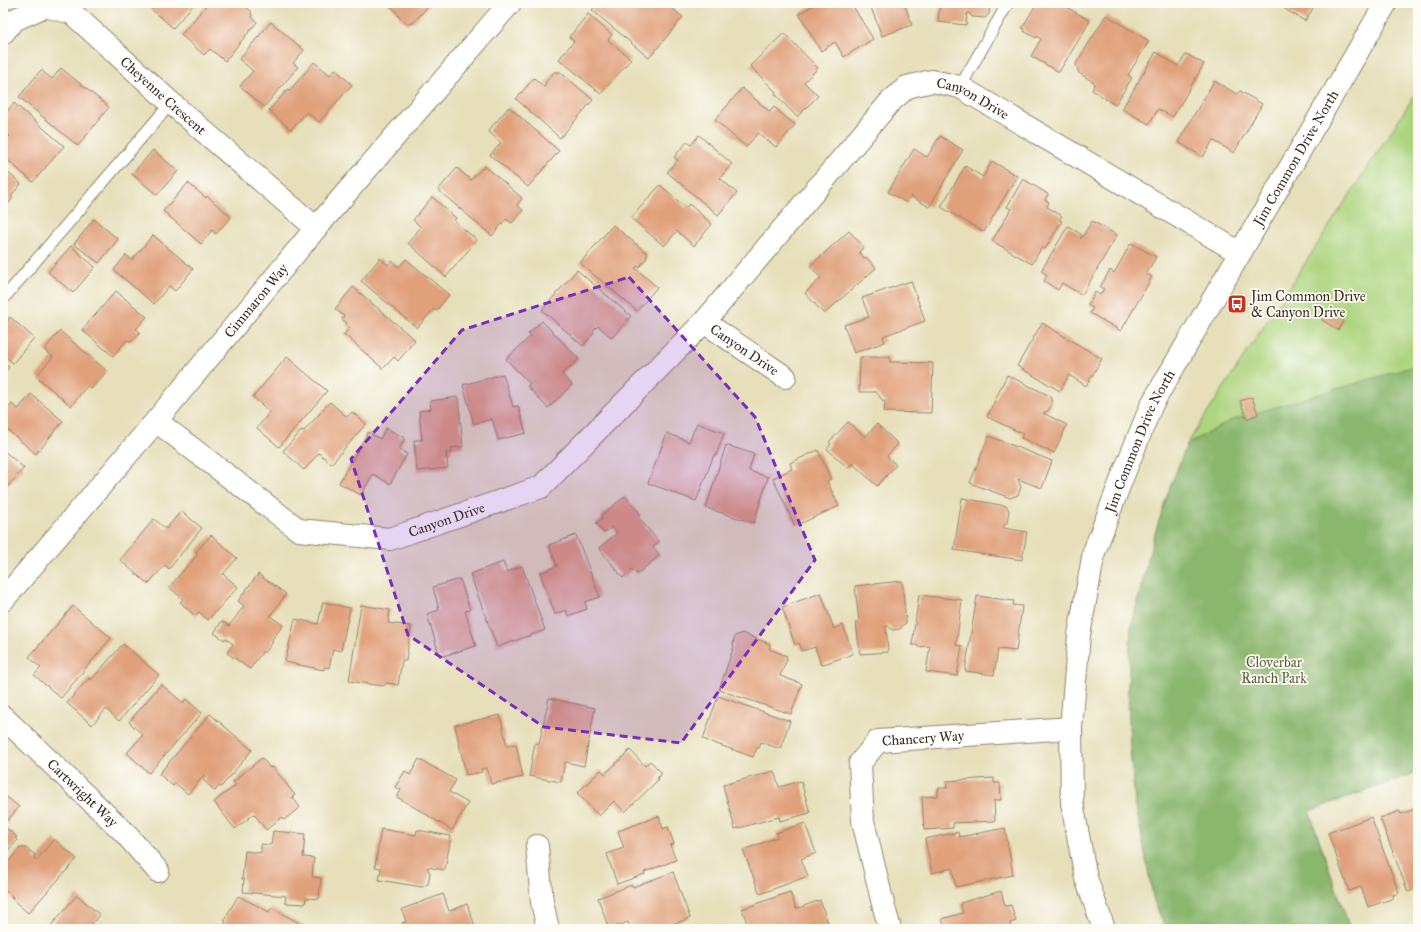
<svg xmlns="http://www.w3.org/2000/svg" width="1421" height="932" font-family="'IM FELL Great Primer',serif">
<style>
.green{fill:#add47e;stroke:#747f4e}
.forest{fill:#8ab66d;stroke:#627046}
.building{fill:#e0a07a}
.lines{fill:none;stroke-linecap:round;stroke-linejoin:round}
.service-casing{stroke:#90846c;stroke-width:13}
.minor-casing{stroke:#90846c;stroke-width:24}
.tertiary-casing{stroke:#90846c;stroke-width:24}
.service{stroke:#fff;stroke-width:11}
.minor{stroke:#fff;stroke-width:22}
.tertiary{stroke:#fff;stroke-width:22}
.marked{fill:#7b2cbf;fill-opacity:0.2;stroke:#7b2cbf;stroke-width:3;stroke-dasharray:8 5;stroke-linejoin:round}
.labels{text-anchor:middle;stroke-width:3.5;stroke-linejoin:round;paint-order:stroke}
.street-label{font-size:14px;fill:#3b2a1e;stroke:#fdfcf7}
.poi-label{font-size:14px;fill:#3b2a1e;stroke:#fdfcf7;text-anchor:start}
.park-label{font-size:14px;fill:#5d5d3b;stroke:#fdfcf7}
</style>
<rect width="100%" height="100%" fill="#fdfcf7"/>
<filter id="ink" filterUnits="userSpaceOnUse"><feTurbulence type="fractalNoise" baseFrequency=".025" numOctaves="2"/><feDisplacementMap in="SourceGraphic" scale="8" xChannelSelector="R" yChannelSelector="G"/><feConvolveMatrix kernelMatrix="1 2 1 2 8 2 1 2 1" color-interpolation-filters="sRGB"/></filter>
<filter id="wash" filterUnits="userSpaceOnUse"><feTurbulence type="fractalNoise" baseFrequency=".012" numOctaves="4" result="noise"/><feDisplacementMap in="SourceGraphic" scale="16" xChannelSelector="R" yChannelSelector="G"/><feGaussianBlur stdDeviation="0.9" result="paint"/><feColorMatrix in="noise" values="0 0 0 0 0 0 0 0 0 0 0 0 0 0 0 0 0 1.4 0 .05"/><feComposite in="paint" operator="in"/></filter>
<g filter="url(#wash)">
<rect width="100%" height="100%" fill="#e6dfba"/>
<path class="green" d="M1418,90V772L1309,811L1350,929H1166L1154,901L1135,801L1130,749L1128,688L1131,628L1153,540L1168,493L1187,444Z"/>
<path class="forest" d="M1418,365V772L1309,811L1350,929H1166L1154,901L1135,801L1130,749L1128,688L1131,628L1153,540L1168,493L1187,444L1232,420Z"/>
<g id="blocks">
<g class="building">
<path d="M153,3H195L173,28L149,7Z"/>
<path d="M208,3H235L238,6L244,5L251,11L252,17L257,22L225,61L210,49L204,55L181,35Z"/>
<path d="M387,3H431L413,23L407,24L399,17L396,11Z"/>
<path d="M598,3H665L683,17L649,58L592,10Z"/>
<path d="M817,3H851L873,39L844,57L835,42L821,51L799,14Z"/>
<path d="M876,3H904L912,25L882,36L870,5Z"/>
<path d="M940,3H990L989,14L985,18L972,17L969,13H967L966,25L938,22Z"/>
<path d="M1037,3H1064L1067,5L1065,6L1090,21L1059,72L1031,56L1041,39L1037,36L1036,38L1024,31L1025,29L1022,28Z"/>
<path d="M1289,3H1316L1305,21L1285,9Z"/>
<path d="M588,14L612,35L608,40L631,59L601,94L559,59L574,41L569,37Z"/>
<path d="M1106,15L1149,41L1128,75L1132,78L1115,105L1092,90L1095,83L1079,73L1076,64Z"/>
<path d="M271,22L304,50L293,63L298,67L264,107L240,86L253,71L239,59Z"/>
<path d="M784,33L818,68L804,82L818,96L797,117L775,94L776,92L750,66Z"/>
<path d="M1156,52L1178,66L1186,54L1204,64L1173,117L1158,109L1149,124L1122,109Z"/>
<path d="M314,62L330,75L335,69L352,85L319,122L307,112L291,130L269,110L288,89L289,91Z"/>
<path d="M61,68L109,107L78,146L19,97L41,70L52,79Z"/>
<path d="M555,71L557,74L559,71L593,100L560,138L516,99L534,78L544,87L546,84L545,83Z"/>
<path d="M1214,81L1237,94L1240,91L1262,104L1234,153L1213,140L1203,157L1178,142Z"/>
<path d="M742,88L770,112L774,107L795,125L776,147L758,133L746,147L715,120Z"/>
<path d="M14,103L64,146L33,182L3,156V144L10,136L3,131V116Z"/>
<path d="M509,107L559,151L528,187L490,155L501,143L488,131Z"/>
<path d="M699,135L732,164L720,178L737,193L718,215L667,172L678,160L674,157L687,142L691,145Z"/>
<path d="M940,136L963,150L929,207L911,196L907,203L888,192L914,149L927,157Z"/>
<path d="M153,150L178,171L157,195L132,174Z"/>
<path d="M992,161L1017,176L984,232L941,207L965,166L983,177Z"/>
<path d="M485,166L522,198L517,205L523,210L512,223L506,219L492,236L438,190L457,168L471,180L482,168L483,169Z"/>
<path d="M3,168L21,184L11,196L13,198L3,210Z"/>
<path d="M1023,179L1048,194L1045,200L1049,202L1047,207L1062,216L1059,220L1062,221L1045,249L1042,247L1032,264L992,241L1011,209L1007,207Z"/>
<path d="M188,183L206,198L207,196L231,217L216,234L212,230L201,244L163,211Z"/>
<path d="M660,185L686,208L689,204L712,224L694,246L677,231L664,246L631,218Z"/>
<path d="M432,197L456,218L454,221L477,240L446,277L408,243L421,227L413,220Z"/>
<path d="M94,219L118,239L99,263L74,244Z"/>
<path d="M1092,221L1117,235L1082,295L1062,283L1058,290L1044,281L1047,275L1041,271L1068,226L1082,235L1080,238L1081,239Z"/>
<path d="M613,225L648,254L646,257L647,258L639,267L637,266L635,268L657,287L637,311L580,263Z"/>
<path d="M849,231L864,247L859,252L864,258L866,257L876,268L824,314L805,293L821,278L810,266Z"/>
<path d="M153,235L193,269L175,291L169,286L154,304L114,270L126,255L132,260Z"/>
<path d="M1131,243L1156,257L1146,274L1152,277L1121,331L1090,313L1093,308L1088,305L1095,292L1100,295L1104,289L1100,287L1110,270L1114,273Z"/>
<path d="M71,246L95,267L73,293L48,272Z"/>
<path d="M380,258L388,265L392,261L399,267L406,259L449,295L436,311L434,309L417,328L361,281Z"/>
<path d="M577,270L631,316L612,338L598,326L593,331L594,333L583,346L542,310Z"/>
<path d="M911,281L925,321L883,336L885,342L854,353L844,325L869,317L862,298Z"/>
<path d="M353,287L415,340L398,361L394,357L383,369L344,334L350,328L346,325L347,323L342,319L344,316L335,309Z"/>
<path d="M116,291L147,317L136,329L140,332L131,342L127,340L113,356L82,330Z"/>
<path d="M1328,311L1344,321L1338,330L1322,320Z"/>
<path d="M10,317L34,338L13,363L3,355V325Z"/>
<path d="M542,321L579,359L562,374L572,385L548,408L527,386L530,384L506,359L531,336L528,334Z"/>
<path d="M1042,323L1102,359L1086,386L1069,375L1060,391L1017,366Z"/>
<path d="M60,331L107,371L91,389L87,386L71,406L36,376L53,357L44,350Z"/>
<path d="M287,357L327,391L279,447L257,428L270,412L253,397Z"/>
<path d="M860,357H890V362L933,363L931,413L884,412L885,401H883L876,392H859Z"/>
<path d="M3,362L9,367L3,375Z"/>
<path d="M503,374L513,407L518,406L526,433L498,440L492,419L474,424L463,385Z"/>
<path d="M1007,375L1050,396L1052,402L1049,410L1043,413L1067,425L1054,453L1021,438L1023,434L987,417Z"/>
<path d="M31,394L63,421L36,454L3,426V415L12,404L18,409Z"/>
<path d="M458,397L463,447L451,448L452,453H446L448,468L417,471L414,440H422L419,411L431,409L430,401Z"/>
<path d="M1252,397L1258,414L1247,419L1240,401Z"/>
<path d="M330,402L347,417L352,412L366,424L331,464L319,453L304,470L283,451L302,430L304,431Z"/>
<path d="M848,422L865,437L877,424L898,444L887,456L896,465L877,486L852,463L848,468L827,449L831,444L829,442Z"/>
<path d="M697,423L724,433L716,456L714,455L696,501L648,483L667,433L689,442Z"/>
<path d="M386,428L405,438L399,449L407,454L390,484L373,474L361,495L339,483L368,432L380,439Z"/>
<path d="M989,436L1052,461L1042,488L1018,479L1021,487L1018,495L1010,498L970,483Z"/>
<path d="M726,445L754,454L749,471L768,477L754,523L706,508Z"/>
<path d="M3,450L24,468L8,486L5,483L3,485Z"/>
<path d="M818,450L831,479L827,481L839,506L795,526L773,478L792,469L790,463Z"/>
<path d="M625,496L641,515L638,517L659,542L653,547L660,555L637,574L632,569L623,578L599,548L617,533L612,527L604,533L596,523L603,518L601,516Z"/>
<path d="M962,498L1006,506L1009,510L1007,523L1004,525V528L1027,532L1022,560L954,550Z"/>
<path d="M181,511L202,528L169,569L165,565L148,584L120,560L154,519L166,529Z"/>
<path d="M211,535L237,558L223,574L238,587L208,620L199,612L195,616L180,602L183,599L169,587L198,554L196,552Z"/>
<path d="M576,535L600,597L585,602L587,609L568,616L566,610L555,614L540,573L557,566L549,545Z"/>
<path d="M503,562L507,572L522,566L545,630L497,647L470,574Z"/>
<path d="M258,574L286,594L270,616L283,625L271,641L273,642L265,653L263,651L250,669L227,653L233,644L225,638L224,640L214,633L222,621L229,626L244,606L238,601Z"/>
<path d="M460,579L470,610L465,611L476,646L440,657L427,614L439,610L433,587Z"/>
<path d="M902,581L906,623L904,624L900,629L893,630L888,626H886L888,652L860,654L856,622H859L855,586Z"/>
<path d="M821,593L834,629L843,625L853,654L821,665L815,647L802,651L799,643L795,645L782,607Z"/>
<path d="M919,595L962,600L956,645L962,646L957,676L926,672L930,646L918,647L917,645H912Z"/>
<path d="M977,596L1014,601L1013,605L1022,606L1016,651L998,649L994,675L965,671Z"/>
<path d="M323,602L350,608L341,651L333,649L329,668L324,667V670L285,662L295,619L318,624Z"/>
<path d="M361,605L390,610L388,623L411,626L406,661L402,660L398,685L387,683L383,686L349,681Z"/>
<path d="M73,606L111,638L61,698L34,675L41,668L29,657Z"/>
<path d="M742,633L770,644L769,649L787,656L786,659H787L780,676L802,684L791,714L719,690L734,646L733,644L735,636Z"/>
<path d="M123,644L159,675L119,721L106,709L92,725L67,703L89,678L91,680Z"/>
<path d="M161,684L183,703L186,699L202,713L149,773L127,753L143,735L129,722Z"/>
<path d="M718,696L790,721L780,749L761,742L759,748H757L753,757L703,739Z"/>
<path d="M549,698L595,708L584,766L565,762L561,782L529,776L535,743L539,744Z"/>
<path d="M210,714L252,750L221,787L219,786L215,791L203,780L206,776L204,775L188,794L175,783L173,786L159,774Z"/>
<path d="M500,715L507,746L516,744L523,777L491,784L487,768L481,769L482,772L466,775L455,725Z"/>
<path d="M630,750L645,766L650,761L662,773L657,778L658,780L625,812L614,801L599,816L577,793L601,770L605,774Z"/>
<path d="M262,758L270,768L273,767L295,795L292,797L300,807L284,820L282,817L266,830L254,814L235,829L214,802L236,785L233,782L239,778L238,777Z"/>
<path d="M419,759L456,780L449,792L468,803L452,830L397,797L401,790L395,787L405,771L410,775Z"/>
<path d="M774,771L779,787L801,781L810,813L780,821L779,817L735,829L723,785Z"/>
<path d="M994,778V783H1000L1001,800H994L995,821L953,823V828L924,830L922,797L938,796V788H947L946,781Z"/>
<path d="M3,794L19,807L3,826Z"/>
<path d="M1418,808V888L1408,892L1380,818L1400,811L1401,814Z"/>
<path d="M659,816L663,829L668,827L674,844L670,845L676,860L644,872L645,874L617,884L607,854L624,848L618,831Z"/>
<path d="M1371,817L1399,893L1393,895L1394,898L1368,907L1361,887L1349,891L1328,833Z"/>
<path d="M805,823L816,853L801,859L808,876L760,894L743,850L778,837L776,833Z"/>
<path d="M3,827L4,828L5,827L17,837L15,838L17,840L3,857Z"/>
<path d="M1005,828L1013,875L956,887L952,868L932,873L925,839L958,832L959,837Z"/>
<path d="M381,829L416,835L417,830L451,836L445,870L427,867L430,873L428,884L422,887L379,880L381,868L375,867Z"/>
<path d="M273,831L305,834L303,857L314,858L312,877L321,878L319,899L306,898L305,904L285,903L286,896L243,892L244,879H242L245,851L261,853V844L271,845Z"/>
<path d="M54,839L77,859L28,913L11,898L13,897L3,889V868L20,848H26L34,854L35,860L36,861Z"/>
<path d="M673,872L690,918L660,929H631L628,922L609,929L598,898L632,885L633,887Z"/>
<path d="M1001,891L1005,906L1011,905L1016,921L1010,923L1011,929H945L942,919L963,913L960,903Z"/>
<path d="M790,892L796,909L820,900L830,929H749L742,909Z"/>
<path d="M443,894L449,911L467,904L476,929H404L402,923L406,922L402,909Z"/>
<path d="M77,895L100,915L92,924L98,929H48Z"/>
<path d="M238,896L269,912L272,908L310,929H222L226,921L224,920Z"/>
</g>
</g>
</g>
<g filter="url(#ink)">
<use href="#blocks" fill-opacity="0" stroke="#90846c" stroke-width="1"/>
<g class="lines">
<g class="service-casing">
<g id="service">
<path d="M960,87L1008,3"/>
<path d="M3,299L171,103"/>
</g>
</g>
<g class="minor-casing">
<g id="minor">
<path id="s1" d="M3,33L14,20L45,6L72,13L171,103L316,228"/>
<path id="s2" d="M704,322L785,377"/>
<path id="s3" d="M156,421L299,530L390,539L541,487L704,322L890,102L907,87L932,81L960,87L1240,253"/>
<path id="s4" d="M3,600L156,421L316,228L510,3"/>
<path id="s5" d="M3,717L124,832L158,871"/>
<path d="M537,846L542,902L548,929"/>
<path id="s6" d="M890,929L883,904L863,821L860,763L878,741L1071,728"/>
</g>
</g>
<g class="tertiary-casing">
<g id="tertiary">
<path id="s7" d="M1104,929L1086,878L1072,803L1071,728L1079,635L1094,552L1122,478L1152,404L1386,3"/>
</g>
</g>
<use href="#service" class="service"/>
<use href="#minor" class="minor"/>
<use href="#tertiary" class="tertiary"/>
</g>
</g>
<path class="marked" d="M629,277L755,417L815,560L681,743L544,727L408,635L351,459L462,330Z"/>
<defs>
<g id="bus-square" transform="scale(1)"><rect x="-9" y="-9" width="18" height="18" rx="4" fill="#c8321e" stroke="#fdfcf7"/><path d="M-5-6H5V4H4V6H2V4H-2V6H-4V4H-5ZM-3.5-4V0h7V-4ZM-3.5 1.2v1.5H-2V1.2ZM2 1.2v1.5H3.5V1.2Z" fill="#fff"/></g>
</defs>
<g fill-rule="evenodd">
<use href="#bus-square" x="1237" y="304"/>
</g>
<g class="labels">
<g class="street-label">
<text dy="5" stroke="none"><textPath href="#s1" startOffset="202">Cheyenne Crescent</textPath></text>
<text dy="5" stroke="none"><textPath href="#s3" startOffset="1044">Canyon Drive</textPath></text>
<text dy="5" stroke="none"><textPath href="#s7" startOffset="827">Jim Common Drive North</textPath></text>
<text dy="5" stroke="none"><textPath href="#s4" startOffset="392">Cimmaron Way</textPath></text>
<text dy="5" stroke="none"><textPath href="#s2" startOffset="49">Canyon Drive</textPath></text>
<text dy="5" stroke="none"><textPath href="#s7" startOffset="503">Jim Common Drive North</textPath></text>
<text dy="5" stroke="none"><textPath href="#s3" startOffset="331">Canyon Drive</textPath></text>
<text dy="5" stroke="none"><textPath href="#s6" startOffset="243">Chancery Way</textPath></text>
<text dy="5" stroke="none"><textPath href="#s5" startOffset="110">Cartwright Way</textPath></text>
</g>
<g class="poi-label">
<text x="1251" y="301">Jim Common Drive<tspan x="1251" dy="16">&amp; Canyon Drive</tspan></text>
</g>
<g class="park-label">
<text x="1274" y="667">Cloverbar<tspan x="1274" dy="16">Ranch Park</tspan></text>
</g>
</g>
<rect width="1421" height="932" fill="none" stroke="#fdfcf7" stroke-width="16"/>
</svg>
